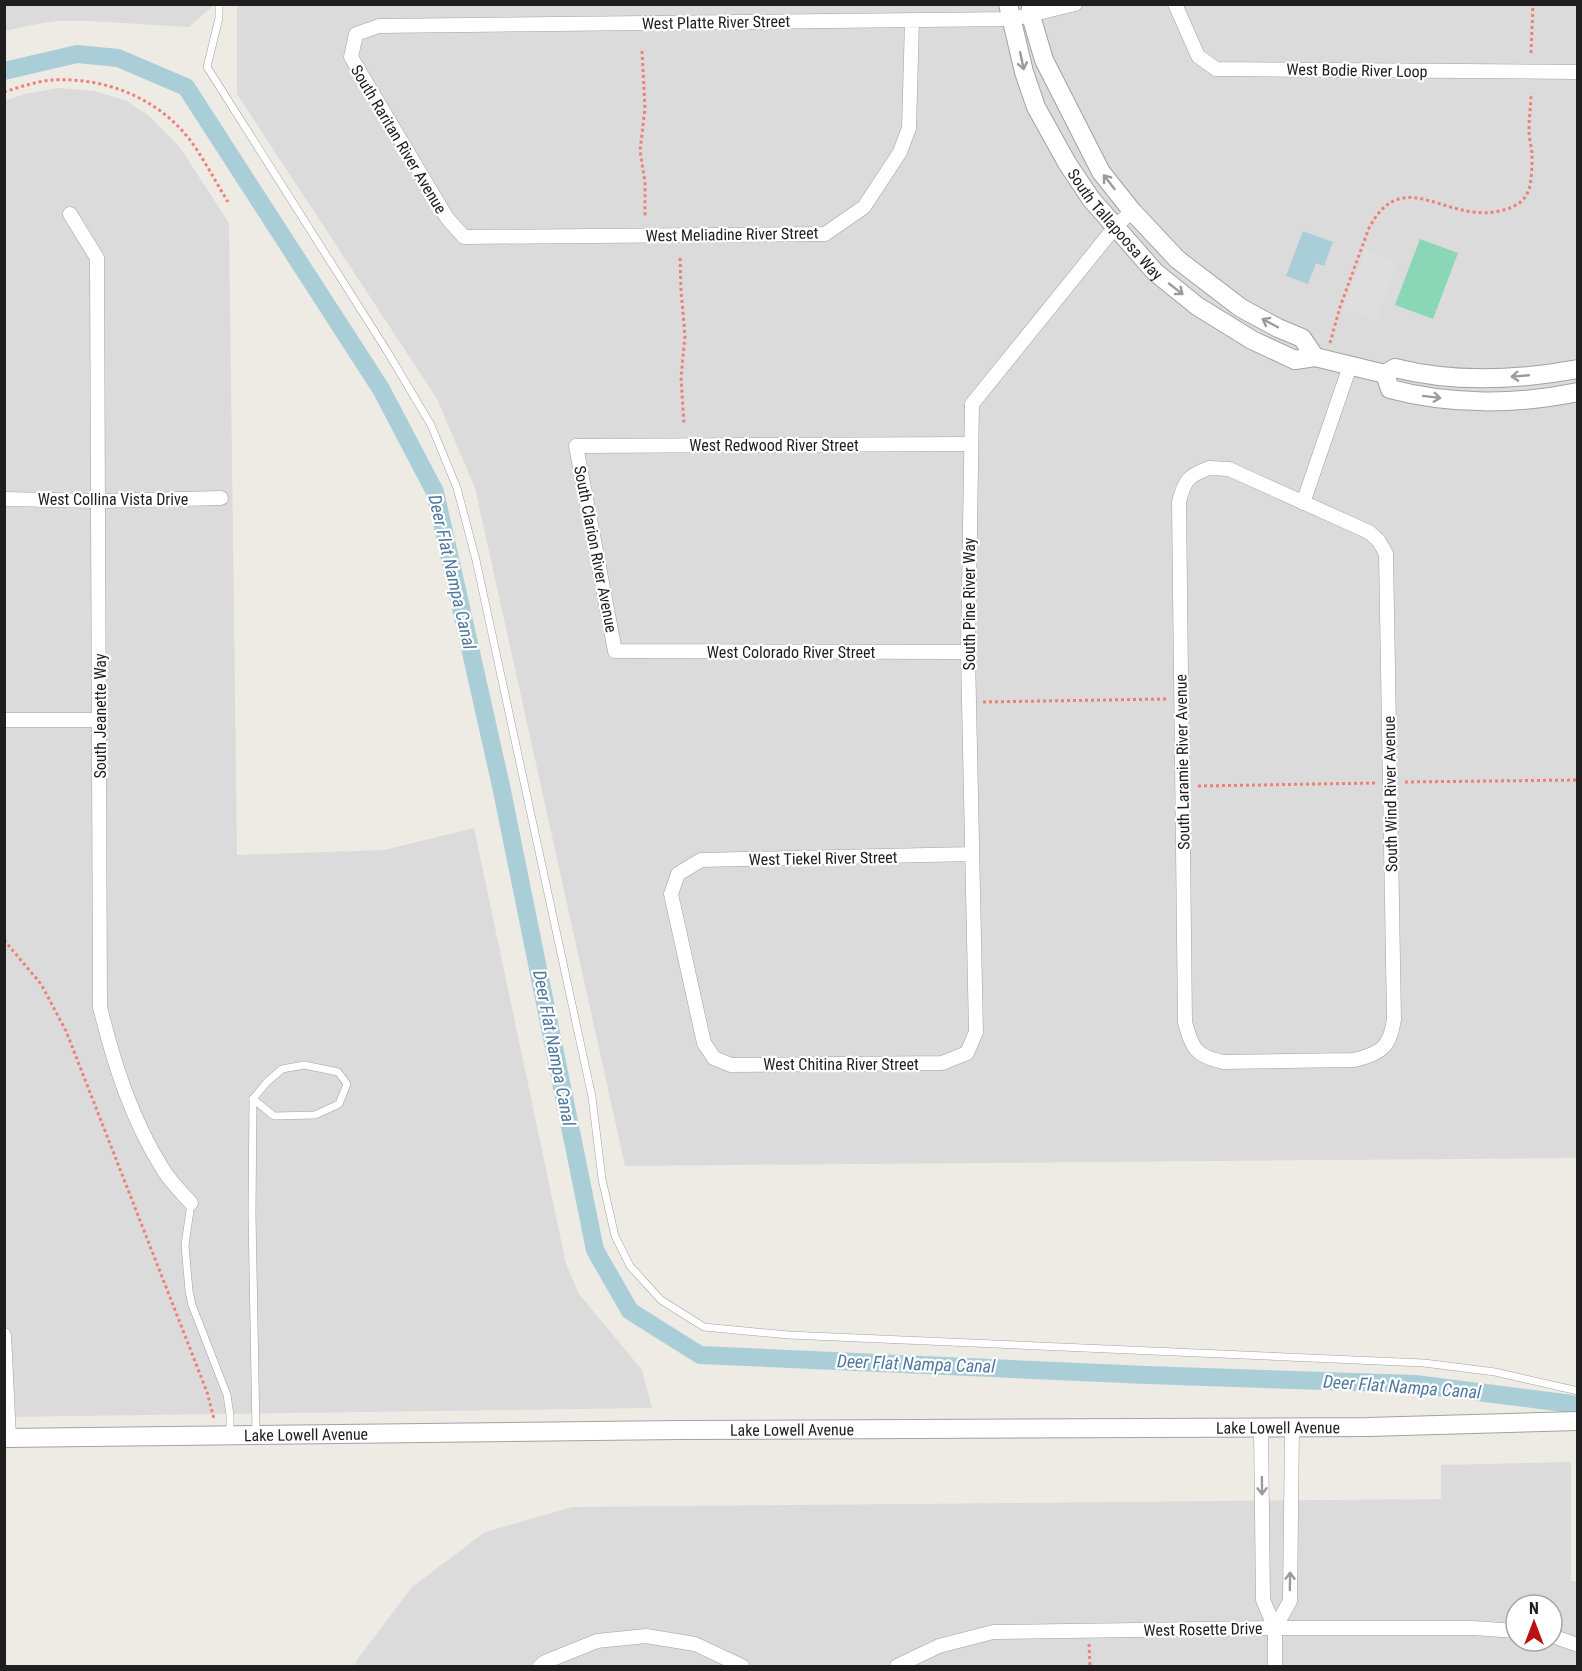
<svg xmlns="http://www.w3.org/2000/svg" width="1582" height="1671" font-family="'Roboto Condensed',sans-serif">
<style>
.residential{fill:#dcdbdb;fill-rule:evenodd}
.pitch{fill:#8ad7b8}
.parking{fill:#dedede}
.water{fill:#a9ced8}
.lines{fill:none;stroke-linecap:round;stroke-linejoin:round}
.canal{stroke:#a9ced8;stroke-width:18}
.service-casing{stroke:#a2a2a2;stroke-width:8}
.minor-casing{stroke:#a2a2a2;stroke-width:15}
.tertiary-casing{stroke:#a2a2a2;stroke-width:20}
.path{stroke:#ee8177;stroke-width:3;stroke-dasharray:3 3;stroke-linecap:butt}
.service{stroke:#fff;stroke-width:7}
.minor{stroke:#fff;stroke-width:14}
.tertiary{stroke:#fff;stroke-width:18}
.oneway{stroke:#9a9a9a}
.labels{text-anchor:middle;stroke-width:4.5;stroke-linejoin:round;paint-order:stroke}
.street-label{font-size:16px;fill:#1e1e1e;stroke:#fff}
.water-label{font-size:18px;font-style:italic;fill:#50789f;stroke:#fff}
</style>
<rect width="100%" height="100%" fill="#eeebe5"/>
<g class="residential">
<path d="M5,4H214V5L189,27L89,21H56L26,26L5,31Z"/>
<path d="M237,5H1577V1158L625,1166L475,488L437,399L237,94Z"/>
<path d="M58,88L94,91L125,100L148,115L179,146L229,223L237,855L384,850L474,828L566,1264L579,1294L642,1370L652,1408L5,1417L4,101L25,94Z"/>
<path d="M1571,1462V1581H1577V1666H355L357,1660L412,1587L485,1532L572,1507L1441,1499V1465ZM1516,1605H1552V1641H1516Z"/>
</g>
<path class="pitch" d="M1420,239L1458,253L1433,319L1395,305Z"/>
<path class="parking" d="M1365,250L1397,262L1376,320L1343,309Z"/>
<path class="water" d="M1303,231L1333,242L1324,266L1316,263L1308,284L1286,276Z"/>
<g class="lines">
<path class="canal" d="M4,71L77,54L118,58L186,87L381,389L435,492L501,786L595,1250L630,1311L700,1355L1147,1375L1415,1384L1572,1404"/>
<g class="service-casing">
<g id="service">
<path d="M219,4V18L207,67L387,351L431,425L457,488L476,560L592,1097L602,1179L615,1236L630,1266L661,1300L704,1327L789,1335L1424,1363L1495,1372L1578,1391"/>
<path d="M304,1065L338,1072L347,1084L339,1104L315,1115L274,1116L253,1099L267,1082L282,1069Z"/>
<path d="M253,1099L252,1213L256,1434"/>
<path d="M191,1203L185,1245L189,1291L192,1305L227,1395L230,1415V1435"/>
</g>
</g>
<g class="minor-casing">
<g id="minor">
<path d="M1175,4L1198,56L1216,69L1578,72"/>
<path d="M912,21L909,128L900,152L864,207L825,234L464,237L447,218L351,57L356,34L379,26L1013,19L1075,4"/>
<path d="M70,214L97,258L100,1007C114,1064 132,1121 164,1171C171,1182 182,1193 191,1203"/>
<path d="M1209,468L1229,469L1369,532L1379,541L1386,554L1394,1019C1390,1048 1381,1053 1354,1060L1223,1062C1196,1056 1192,1049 1185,1022L1179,502C1185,479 1188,476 1209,468Z"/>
<path d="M4,499L99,501L221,498"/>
<path d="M1303,503L1350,366"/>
<path d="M968,652L615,651L576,446L971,444"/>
<path d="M4,720H100"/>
<path d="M972,854L701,860L678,874L671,894L704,1043L714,1058L731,1065L942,1063L967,1053L976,1032L969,702L968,652L972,404L1115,227L1132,211"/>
<path d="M4,1335L9,1438"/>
<path d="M1261,1428L1263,1600L1275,1628L1290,1601L1292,1428"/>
<path d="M1275,1628V1666"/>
<path d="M1552,1636L1578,1645"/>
<path d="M540,1666L545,1662L597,1641L646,1636L695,1644L742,1666"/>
<path d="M897,1666L939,1646L993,1632L1275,1628H1473L1516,1631"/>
</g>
</g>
<g class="tertiary-casing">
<g id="tertiary">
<path id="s1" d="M1008,4L1024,72L1036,107L1067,163L1091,199L1155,272L1197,306L1252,340L1295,360L1315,357L1385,374L1395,368C1454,383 1518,380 1578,369"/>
<path d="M1031,4V16L1044,60L1101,172L1132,211L1177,259L1241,308L1278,328L1302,338L1315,357"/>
<path d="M1385,374L1390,389C1450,405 1517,405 1578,392"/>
<path id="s2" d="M4,1438L678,1430L1367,1427L1578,1421"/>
</g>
</g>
<g class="path">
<path d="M642,51L645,108L640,151L645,182V217"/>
<path d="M1531,53L1533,4"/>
<path d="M4,92C20,87 37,81 53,80C109,77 164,101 195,147C207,165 217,184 228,202"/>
<path d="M680,258L681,290L685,336L681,377L684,425"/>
<path d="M1330,343L1340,307L1369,228C1398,174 1430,207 1474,212C1486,214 1498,212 1510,208C1519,204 1526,199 1529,189C1532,179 1532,164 1532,153C1531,145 1529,137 1529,130C1529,117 1531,105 1531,93"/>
<path d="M983,702L1166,699"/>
<path d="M1405,782L1578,780"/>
<path d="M1198,786L1375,783"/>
<path d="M4,940L41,984L66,1031L207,1392L214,1419"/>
<path d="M1089,1644L1090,1666"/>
</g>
<use href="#service" class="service"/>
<use href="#minor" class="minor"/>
<use href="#tertiary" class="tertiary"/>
</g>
<defs><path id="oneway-shaft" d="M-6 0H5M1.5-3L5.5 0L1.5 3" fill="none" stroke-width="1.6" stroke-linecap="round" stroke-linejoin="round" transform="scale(1.5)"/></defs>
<g class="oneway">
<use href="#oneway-shaft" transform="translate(1022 61) rotate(78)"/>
<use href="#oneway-shaft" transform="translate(1109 182) rotate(-128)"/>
<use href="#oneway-shaft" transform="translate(1176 289) rotate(38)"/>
<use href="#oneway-shaft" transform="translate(1270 323) rotate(-152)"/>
<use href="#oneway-shaft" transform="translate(1520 376) rotate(175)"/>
<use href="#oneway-shaft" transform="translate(1432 397) rotate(7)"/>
<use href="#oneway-shaft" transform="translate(1262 1486) rotate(89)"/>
<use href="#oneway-shaft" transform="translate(1290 1581) rotate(-89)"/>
</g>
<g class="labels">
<g class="street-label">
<text transform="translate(716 22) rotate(-1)" y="6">West Platte River Street</text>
<text transform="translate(1357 70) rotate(1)" y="6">West Bodie River Loop</text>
<text transform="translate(399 139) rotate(59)" y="6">South Raritan River Avenue</text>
<text dy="6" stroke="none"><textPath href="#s1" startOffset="249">South Tallapoosa Way</textPath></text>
<text transform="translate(732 234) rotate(-1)" y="6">West Meliadine River Street</text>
<text x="774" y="451">West Redwood River Street</text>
<text x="113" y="505">West Collina Vista Drive</text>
<text transform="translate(596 549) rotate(79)" y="6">South Clarion River Avenue</text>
<text transform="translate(969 604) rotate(-90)" y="6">South Pine River Way</text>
<text x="791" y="658">West Colorado River Street</text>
<text transform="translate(100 716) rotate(-90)" y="6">South Jeanette Way</text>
<text transform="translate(1182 762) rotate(-91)" y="6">South Laramie River Avenue</text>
<text transform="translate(1390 794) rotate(-91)" y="6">South Wind River Avenue</text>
<text transform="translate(823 858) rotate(-1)" y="6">West Tiekel River Street</text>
<text x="841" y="1070">West Chitina River Street</text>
<text dy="6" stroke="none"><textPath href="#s2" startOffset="1274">Lake Lowell Avenue</textPath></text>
<text dy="6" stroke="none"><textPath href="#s2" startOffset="788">Lake Lowell Avenue</textPath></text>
<text dy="6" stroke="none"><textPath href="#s2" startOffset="302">Lake Lowell Avenue</textPath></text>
<text transform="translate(1203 1629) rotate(-1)" y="6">West Rosette Drive</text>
</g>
<g class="water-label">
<text transform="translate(452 572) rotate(77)" y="6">Deer Flat Nampa Canal</text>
<text transform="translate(554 1048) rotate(79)" y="6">Deer Flat Nampa Canal</text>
<text transform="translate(916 1364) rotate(2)" y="6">Deer Flat Nampa Canal</text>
<text transform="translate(1402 1387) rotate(4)" y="6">Deer Flat Nampa Canal</text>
</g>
</g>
<rect width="1582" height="1671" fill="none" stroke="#1e1e1e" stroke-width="12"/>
<g transform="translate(1534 1623)"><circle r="28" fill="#ffffff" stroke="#a5a5a5" stroke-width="1.5"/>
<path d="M0-4.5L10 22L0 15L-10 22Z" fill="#bb1113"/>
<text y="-9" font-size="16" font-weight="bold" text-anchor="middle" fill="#1e1e1e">N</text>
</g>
</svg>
